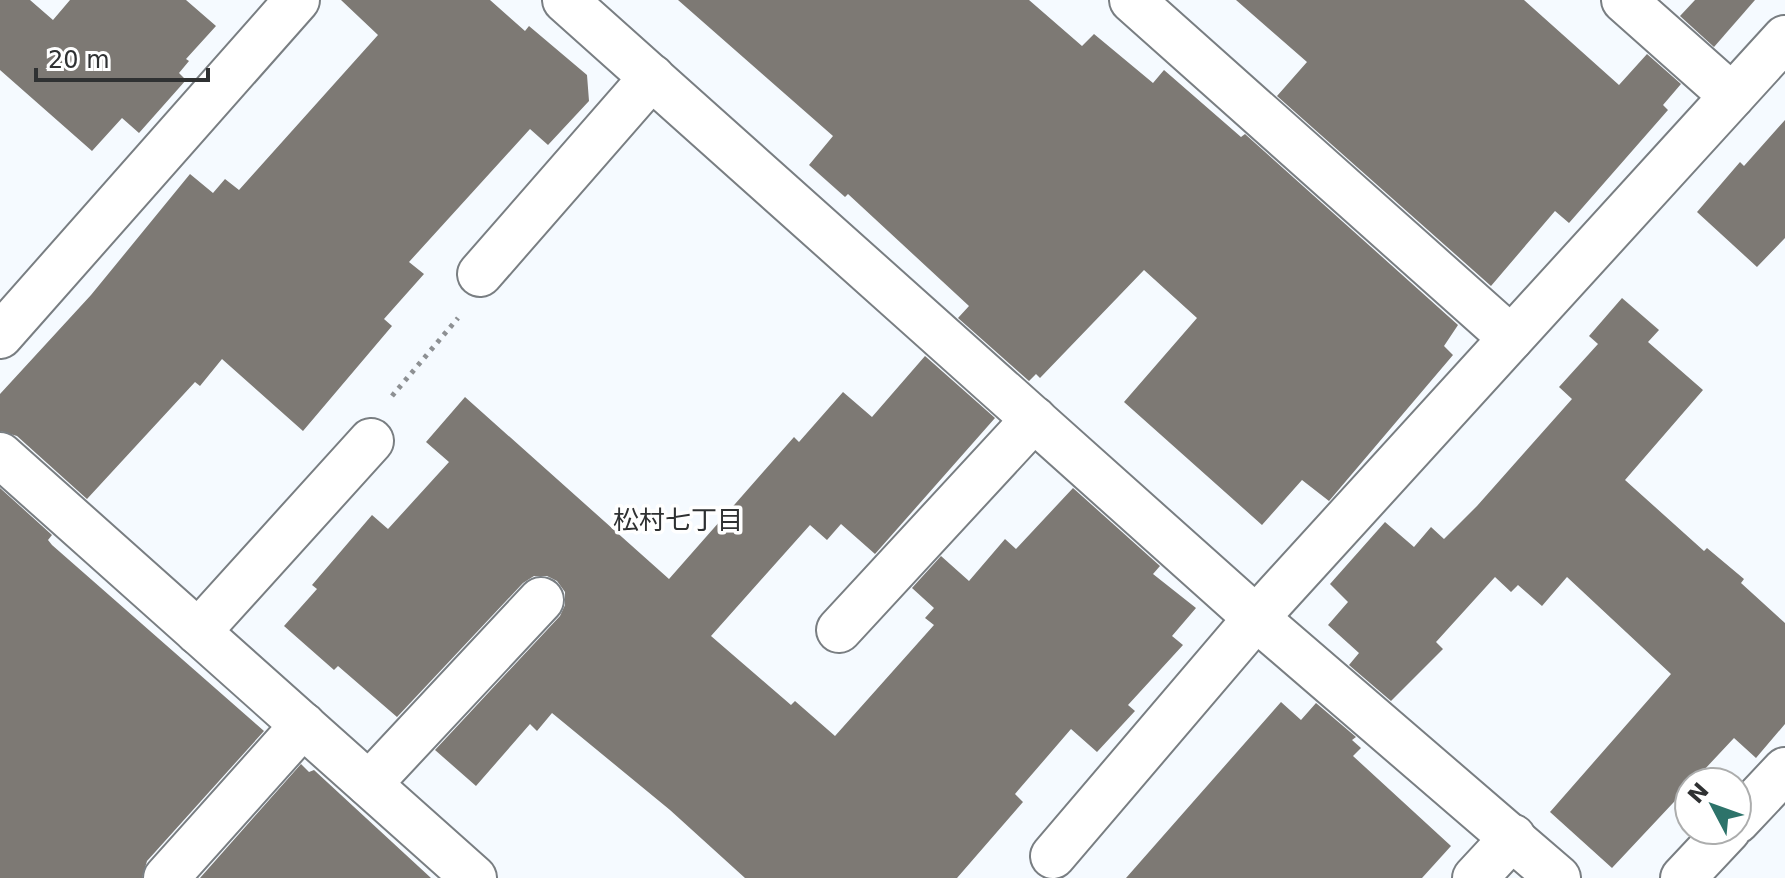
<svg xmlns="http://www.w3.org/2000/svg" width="1785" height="878" font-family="'DejaVu Sans','Noto Sans JP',sans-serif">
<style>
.building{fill:#7d7974}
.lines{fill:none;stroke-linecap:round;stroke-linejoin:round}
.street-casing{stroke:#797e82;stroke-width:48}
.path{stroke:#8d9093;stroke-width:5;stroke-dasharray:4 6;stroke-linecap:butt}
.street{stroke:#fff;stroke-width:44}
.labels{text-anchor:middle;stroke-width:7;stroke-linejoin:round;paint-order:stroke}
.neighbourhood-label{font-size:26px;fill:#2f3132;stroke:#fff}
</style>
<rect width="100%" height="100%" fill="#f5faff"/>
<g class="building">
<path d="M0,0H30L53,20L70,0H186L216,26L186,59L189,61L179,73L186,80L139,133L122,118L92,151L0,70Z"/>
<path d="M341,0H490L525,31L529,26L587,75L589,101L548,145L530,129L409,262L424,274L384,319L392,326L303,431L222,359L200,386L195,382L87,499L17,436L0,431V394L91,295L190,174L213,193L225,179L239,190L378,35Z"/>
<path d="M678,0H1029L1082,46L1094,34L1153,83L1164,70L1241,137L1245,134L1458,325L1444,346L1453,355L1329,501L1302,480L1262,525L1124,402L1197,318L1144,270L1040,378L1036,374L1029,381L958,318L969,306L848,194L845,197L809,165L833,136Z"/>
<path d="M1236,0H1524L1619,85L1647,54L1681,84L1663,105L1668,110L1569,223L1555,211L1491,286L1277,96L1307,62Z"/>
<path d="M1695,0H1755L1714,47L1680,16Z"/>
<path d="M1785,120V238L1757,267L1697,212L1740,162L1744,166Z"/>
<path d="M1622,298L1659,330L1648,342L1703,390L1625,480L1704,551L1707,548L1744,579L1741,583L1785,623V724L1756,758L1734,738L1612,868L1550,812L1671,674L1567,577L1542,606L1518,585L1511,592L1495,577L1436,642L1443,649L1391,701L1349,665L1359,653L1328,625L1348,602L1330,584L1385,522L1414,547L1431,527L1444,539L1477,506L1572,399L1559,387L1598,344L1589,336Z"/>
<path d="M925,356L995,418L875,554L841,524L827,540L810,525L711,636L791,705L795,701L835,736L934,625L925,618L934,608L912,588L941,556L969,581L1005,539L1016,549L1073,488L1160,566L1153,574L1196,608L1172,636L1183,645L1128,705L1135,711L1097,752L1071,729L1015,794L1023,802L957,878H745L670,810L552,713L537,731L530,724L476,786L435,750L560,616L565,605V592L557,581L547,576H534L523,583L397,717L338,666L334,670L284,626L317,589L312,585L372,515L388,529L449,462L426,442L465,397L669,579L794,437L799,442L843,392L872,417Z"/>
<path d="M0,488L52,535L48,540L52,545L264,731L147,861L142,878H0Z"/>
<path d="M1281,702L1301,720L1316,703L1356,737L1352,740L1361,748L1353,756L1451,846L1422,878H1126Z"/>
<path d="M301,764L309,772L314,770L431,878H200Z"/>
</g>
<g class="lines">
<g class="street-casing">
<g id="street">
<path d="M565,0L1256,618L1558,878"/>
<path d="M1132,0L1511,338"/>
<path d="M1624,0L1732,96"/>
<path d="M480,274L652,77"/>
<path d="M0,336L297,0"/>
<path d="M0,455L474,878"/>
<path d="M839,630L1034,419"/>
<path d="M198,632L371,441"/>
<path d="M369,784L541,600"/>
<path d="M1737,821L1785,770"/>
<path d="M1053,856L1256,618L1785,38"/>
<path d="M166,878L303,725"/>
<path d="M1475,878L1513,837"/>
<path d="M1683,878L1728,830"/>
</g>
</g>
<path class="path" d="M392,396L458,318"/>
<use href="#street" class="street"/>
</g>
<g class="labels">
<g class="neighbourhood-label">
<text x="678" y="529">松村七丁目</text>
</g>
</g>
<g transform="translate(1713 806) rotate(311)"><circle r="38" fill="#ffffff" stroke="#acadad" stroke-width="2"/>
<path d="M0-6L14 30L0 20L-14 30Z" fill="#2d736a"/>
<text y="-12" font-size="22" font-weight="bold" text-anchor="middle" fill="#2f3132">N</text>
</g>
<path d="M36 68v12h172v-12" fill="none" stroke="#2f3132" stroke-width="4"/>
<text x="48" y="68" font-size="24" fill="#2f3132" stroke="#ffffff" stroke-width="6" paint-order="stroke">20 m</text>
</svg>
